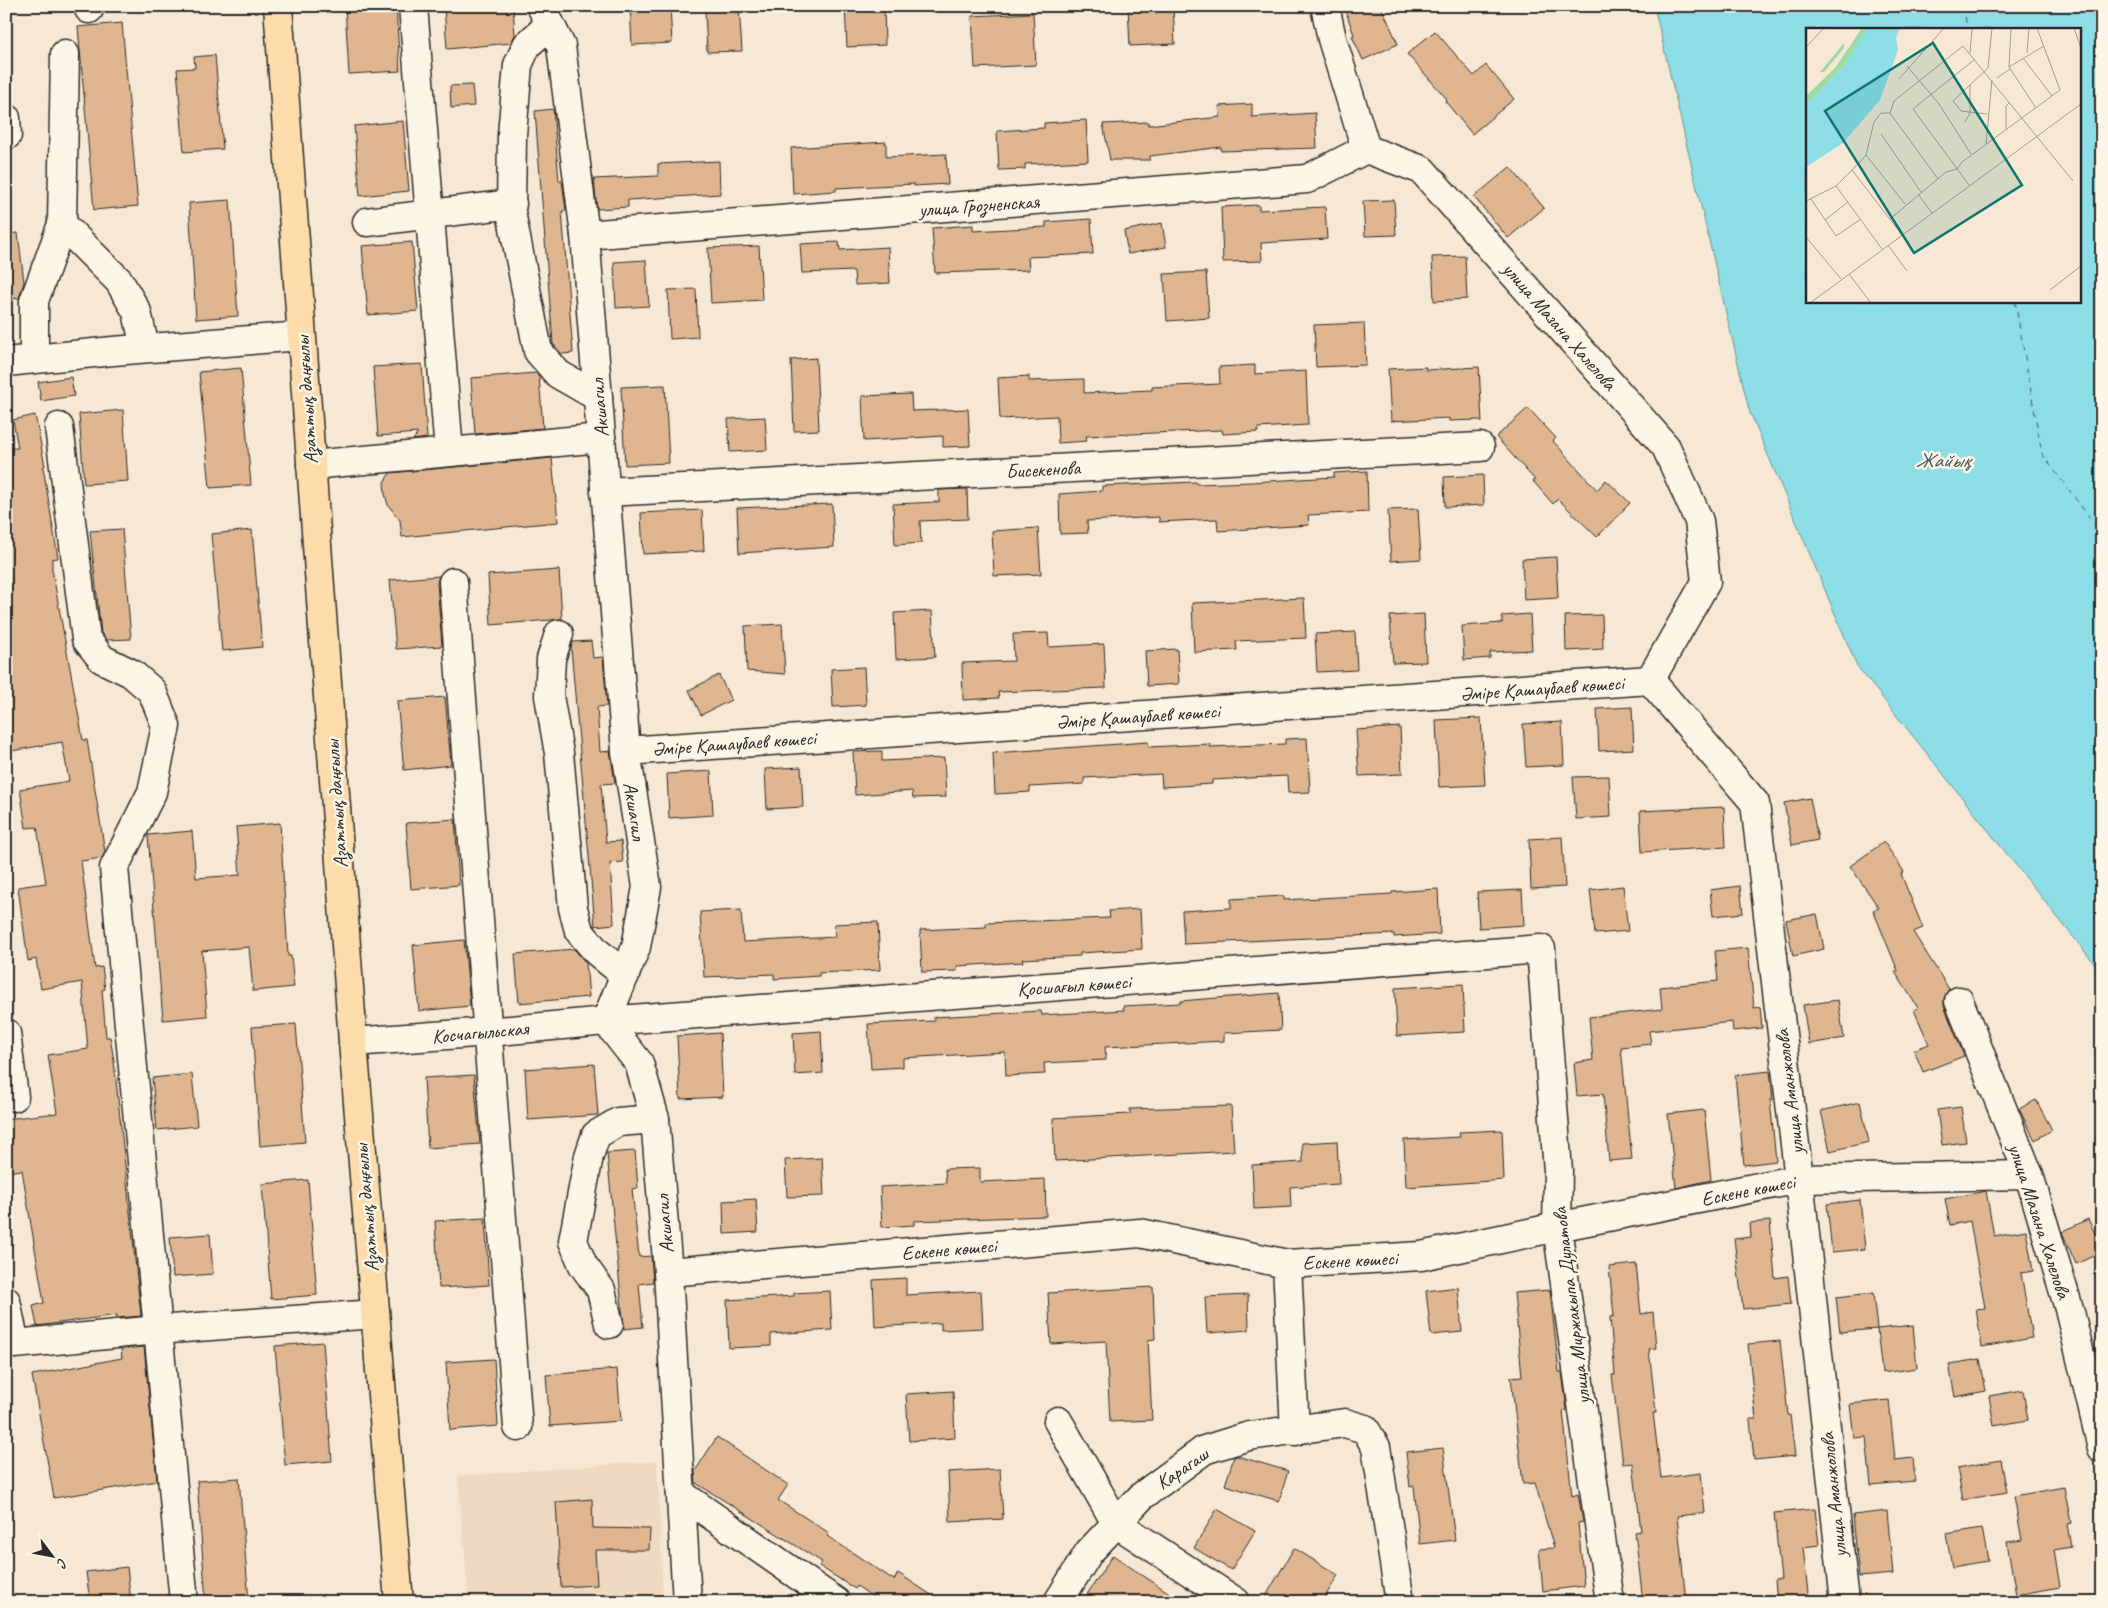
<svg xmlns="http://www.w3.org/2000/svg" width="2108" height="1608" font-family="Caveat,sans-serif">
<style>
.built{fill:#efd9c0}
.water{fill:#8cdde6;stroke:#65969b;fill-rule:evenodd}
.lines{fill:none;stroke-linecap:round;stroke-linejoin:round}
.ferry{stroke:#43585a;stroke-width:1;stroke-dasharray:6 5;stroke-linecap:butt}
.building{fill:#e0b690;stroke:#2b2b2b}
.minor-casing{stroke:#2b2b2b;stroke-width:31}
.major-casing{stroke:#2b2b2b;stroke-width:31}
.minor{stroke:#fcf5e5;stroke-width:28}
.major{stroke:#fddcac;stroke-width:28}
.labels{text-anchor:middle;stroke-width:5;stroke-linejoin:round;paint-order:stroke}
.street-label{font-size:20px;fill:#2b2b2b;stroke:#fcf5e5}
.water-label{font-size:21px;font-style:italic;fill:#43585a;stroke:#fcf5e5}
.inset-river{fill:none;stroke:#8cdde6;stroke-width:2.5}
.inset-road{fill:none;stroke:#a59c90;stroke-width:1}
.view{fill:#0f766e;fill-opacity:0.15;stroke:#0f766e;stroke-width:2.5}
.inset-edge{fill:none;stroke:#2b2b2b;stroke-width:2.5}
</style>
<rect width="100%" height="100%" fill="#f6e8d4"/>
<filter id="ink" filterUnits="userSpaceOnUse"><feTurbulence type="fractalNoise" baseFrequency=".02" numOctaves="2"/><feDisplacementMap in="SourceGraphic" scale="10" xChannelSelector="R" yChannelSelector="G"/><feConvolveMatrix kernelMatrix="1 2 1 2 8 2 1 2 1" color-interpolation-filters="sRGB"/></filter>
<g filter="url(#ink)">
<path class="built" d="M657,1461L663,1602H469L458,1476Z"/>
<path class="water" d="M1654,6H2102V973L1857,666L1749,410ZM1807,29H2079V301H1807Z"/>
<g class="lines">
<g class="ferry">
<path d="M1964,6L1967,29"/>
<path d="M2015,301L2042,454L2102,534"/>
</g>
</g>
<g class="building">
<path d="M345,6H396L400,71L349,74Z"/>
<path d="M444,6H513L515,35L511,43L447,49Z"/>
<path d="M630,6H670L672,43L632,45Z"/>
<path d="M845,6H884L885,45L847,47Z"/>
<path d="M1128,6H1173L1175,44L1130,46Z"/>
<path d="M1344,6H1381L1398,44L1363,60L1352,36L1354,35Z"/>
<path d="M739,7L742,51L707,52L705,9Z"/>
<path d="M1033,13L1036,65L975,68L972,16Z"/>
<path d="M122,23L138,206L94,210L78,27Z"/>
<path d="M1435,31L1474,76L1486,65L1514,99L1472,134L1445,101L1447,99L1407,54Z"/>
<path d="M215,55L223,149L184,152L177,69L195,68L194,57Z"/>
<path d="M472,85L474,106L451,108L450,86Z"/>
<path d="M1252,104V117L1315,113L1317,148L1221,151V147L1150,156V160H1110L1103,124L1148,122V125L1220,117L1219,106Z"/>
<path d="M553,109L559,181H562L566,211H562L573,353L562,354L553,344L535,111Z"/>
<path d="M1086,120L1088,161L1025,164V169L999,170L997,131L1044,128V123Z"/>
<path d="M403,121L409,191L360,196L354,126Z"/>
<path d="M886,142V157L946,154L948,184L914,186V184L836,188V191L793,194L791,148Z"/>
<path d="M719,161L720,194L628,200V207L597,209L594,179L658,176V164Z"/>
<path d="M1510,167L1544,208L1508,238L1474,197Z"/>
<path d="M230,200L238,316L196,319L189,203Z"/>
<path d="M1394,200L1396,235L1365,236L1363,201Z"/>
<path d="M1259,205V210L1325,207L1327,239L1261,243L1262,261L1223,262L1221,207Z"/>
<path d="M1091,219L1093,254L1028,257L1029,270L935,273L932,228L973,225V231L1046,227V222Z"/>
<path d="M1162,223L1166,247L1128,254L1124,231Z"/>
<path d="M18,233L24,282L19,298L6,300V234Z"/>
<path d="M412,242L418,311L368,315L362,246Z"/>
<path d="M839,242L840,250L888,247L890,283L855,285L854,271L802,273L800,244Z"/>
<path d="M759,246L762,300L711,303L708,248Z"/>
<path d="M1465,256L1467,299L1434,301L1432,257Z"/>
<path d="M646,260L649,306L616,308L614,262Z"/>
<path d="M1206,272L1209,318L1167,321L1164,274Z"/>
<path d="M696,289L698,337L670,339L668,290Z"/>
<path d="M1364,323L1366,365L1316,367L1314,325Z"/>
<path d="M816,358L819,430L794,431L791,360Z"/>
<path d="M422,364L427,438L413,440L418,433L378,436L373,367Z"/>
<path d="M1255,365V374L1306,371L1308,425L1258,428V432L1223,434L1222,430L1086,436L1087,441L1058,443L1057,416L1000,419L998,378L1029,376V381L1084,379V393L1152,390V387L1220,384L1219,367Z"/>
<path d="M1426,367V370L1479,367L1482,422L1480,420L1449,421V418L1391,421L1388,369Z"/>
<path d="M241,368L251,485L210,488L199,372Z"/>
<path d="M536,373L539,376L543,428L475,434L471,378Z"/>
<path d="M71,377L74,396L41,401L38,382Z"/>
<path d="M665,385L669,463L625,465L621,387Z"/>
<path d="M911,394L912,411L968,409L970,446L943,447V436L864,441L862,396Z"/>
<path d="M1528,408L1556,438L1553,441L1597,490L1606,480L1630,503L1597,537L1558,499L1553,504L1533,481L1535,480L1496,437Z"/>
<path d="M123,410L128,481L84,484L79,414Z"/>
<path d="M35,415L45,466L43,467L58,558L52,559V569L83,740H87L105,852L102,858L81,861L95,968L102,967L105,989L102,990L106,1037H110L114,1061L141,1316L117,1318V1315L37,1326L33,1306L44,1303L22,1170L6,1172V1119L57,1113L48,1055L88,1049L82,982L41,989L36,959L28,961L18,887L46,883L37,827L26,828L20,789L69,781L62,742L6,752V448H18L13,420Z"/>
<path d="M765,417L767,450L730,452L728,419Z"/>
<path d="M552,458L558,522L402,537L400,520L388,505L385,494L384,482L390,473Z"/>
<path d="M1367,471L1368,512L1308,515L1309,525L1218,531L1217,519L1159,522V517L1087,521L1088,533L1060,534L1059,494L1102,491V486L1196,482L1197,484L1252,482L1334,477V473Z"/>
<path d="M1483,475L1484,505L1445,507L1444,477Z"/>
<path d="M967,489L968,519L920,521L921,543L895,545L893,504L939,502V490Z"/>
<path d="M832,504L834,547L739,553L737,508Z"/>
<path d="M1418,509L1421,559L1391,561L1388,510Z"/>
<path d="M702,510L704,551L643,554L641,513Z"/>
<path d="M1038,528L1041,574L994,576L992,531Z"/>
<path d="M122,529L131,639L107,640L101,633L90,531Z"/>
<path d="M252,530L262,647L222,651L211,534Z"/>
<path d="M1556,557L1558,598L1524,600L1522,559Z"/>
<path d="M559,570L562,619L491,625L488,575Z"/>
<path d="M439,576L437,583L442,646L396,649L390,580Z"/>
<path d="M1304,598L1306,638L1236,641L1237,650L1194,652L1192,603Z"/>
<path d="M932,611L935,657L896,659L894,613Z"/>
<path d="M1424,614L1426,662L1393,663L1390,616Z"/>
<path d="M1530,614L1532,650L1490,652V658L1464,660L1462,626L1502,623V616Z"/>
<path d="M1602,615L1603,649L1566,651L1565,616Z"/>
<path d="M782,624L785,674L747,671L745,626Z"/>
<path d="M1355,632L1357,670L1317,672L1315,634Z"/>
<path d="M1048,633L1049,647L1104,644L1106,688L998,692L999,698L963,700L962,663L1014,661L1013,634Z"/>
<path d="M591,641L593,658L603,657L607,706L597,707L600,752L610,751L615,783L601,784L606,842L621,841L623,862L610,863L614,924L595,926L571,648L573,642Z"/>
<path d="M1177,649L1179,684L1147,686L1145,651Z"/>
<path d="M864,667L866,705L833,707L831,669Z"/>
<path d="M719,675L731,700L701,715L689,690Z"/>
<path d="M445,697L451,765L404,770L397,701Z"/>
<path d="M1632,707L1634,749L1599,751L1597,709Z"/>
<path d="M1481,718L1485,785L1439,787L1436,720Z"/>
<path d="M1562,722L1564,765L1526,767L1523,724Z"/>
<path d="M1400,727L1402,774L1359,776L1356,730Z"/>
<path d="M1307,738L1310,792L1288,793L1287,776L1212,780V784L1162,787L1161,774L1084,778V784L1030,787V792L995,794L993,753L1148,742L1149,747L1210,744V747L1285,744V739Z"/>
<path d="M882,751V761L944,758L946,797L913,798L912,791L855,795L853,752Z"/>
<path d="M801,767L803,807L767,809L765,769Z"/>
<path d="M711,771L713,815L669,818L667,774Z"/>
<path d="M1609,776L1611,817L1576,819L1573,777Z"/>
<path d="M1810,798L1818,840L1792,845L1784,803Z"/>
<path d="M1724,807L1726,847L1642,852L1640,811Z"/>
<path d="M455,819L459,885L411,889L406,823Z"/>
<path d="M280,823L288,956H291L294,987L253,991L249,947L202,951L207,1016L163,1020L148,835L192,831L196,878L240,875L236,827Z"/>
<path d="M1562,837L1565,887L1531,889L1529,839Z"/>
<path d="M1884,842L1904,872L1901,874L1923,928L1913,932L1949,989L1944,998V1006L1964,1056L1923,1072L1914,1050L1929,1044L1914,1010L1918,1008L1895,972L1898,971L1873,910L1879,908L1850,866Z"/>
<path d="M1623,886L1628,931L1595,934L1590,890Z"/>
<path d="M1740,886L1743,913L1713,916L1710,890Z"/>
<path d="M1438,889L1440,934L1394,937V934L1184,944L1182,911L1231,908V899L1284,896V900L1392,894V892Z"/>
<path d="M1522,890L1524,925L1479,928L1477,892Z"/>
<path d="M1140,909L1142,949L1080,953V956L1022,959L1023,962L957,966V971L922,972L920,930L986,927V923L1110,918L1109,911Z"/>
<path d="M741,910L743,942L835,937L834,924L878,922L880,970L819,973V976L774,979V974L704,977L700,912Z"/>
<path d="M1817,914L1824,949L1793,956L1786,920Z"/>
<path d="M464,940L470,1006L419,1011L413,945Z"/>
<path d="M1748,948L1754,1008L1760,1007L1762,1028L1733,1031L1732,1022L1649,1031L1651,1044L1621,1047L1632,1159L1609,1161L1603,1094L1577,1096L1574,1063L1593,1060L1589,1017L1662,1009L1660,987L1718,981L1715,951Z"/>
<path d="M574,949L586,963L589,997L519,1003L515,954Z"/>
<path d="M1463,984L1465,1032L1397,1036L1395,988Z"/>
<path d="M1279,993L1281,1030L1224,1033V1041L1105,1047L1106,1060L1044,1063L1045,1074L1006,1076L1005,1052L903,1058V1067L871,1069L868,1024L934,1021V1017L1041,1011L1042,1015L1124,1010L1123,1006L1181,1003L1180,1001Z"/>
<path d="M1838,1000L1844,1038L1809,1044L1803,1005Z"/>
<path d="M296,1024L305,1142L260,1146L252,1027Z"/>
<path d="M821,1031L823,1073L795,1075L793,1033Z"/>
<path d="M720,1033L723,1097L680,1099L677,1036Z"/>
<path d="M594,1064L598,1115L528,1120L525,1069Z"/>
<path d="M1770,1071L1773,1100H1770L1776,1161L1744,1165L1735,1075Z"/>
<path d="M192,1074L197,1126L157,1130L152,1078Z"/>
<path d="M474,1075L480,1144L428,1148L424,1078Z"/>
<path d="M2036,1100L2052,1130L2035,1140L2019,1109Z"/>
<path d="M1860,1102L1869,1142L1830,1151L1821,1111Z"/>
<path d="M1231,1106L1234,1151L1055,1161L1053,1118L1130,1114V1109Z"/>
<path d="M1961,1107L1966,1142L1942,1145L1937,1110Z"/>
<path d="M1704,1110L1711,1180L1676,1188L1668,1114Z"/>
<path d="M1502,1130L1504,1180L1406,1187L1404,1140L1460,1137L1459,1132Z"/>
<path d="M1337,1141L1339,1184L1290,1187L1291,1207L1254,1209L1252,1165L1303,1162L1302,1143Z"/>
<path d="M635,1151L638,1188L632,1189L639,1257L651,1256L653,1282L639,1284L643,1327L624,1329L607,1153Z"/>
<path d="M822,1158L824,1196L787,1197L785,1160Z"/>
<path d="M980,1168V1182L1045,1179L1046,1216L914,1221V1225L882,1227L880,1187L946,1183L945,1169Z"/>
<path d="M308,1180L317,1295L271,1299L262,1184Z"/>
<path d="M1986,1191L1994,1236L2026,1230L2033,1271L2021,1273L2032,1338L1982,1347L1976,1309L1985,1308L1970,1221L1950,1225L1945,1199Z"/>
<path d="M756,1199L758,1232L724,1234L723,1201Z"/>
<path d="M1860,1200L1865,1249L1832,1252L1827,1204Z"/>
<path d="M485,1218L489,1285L439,1288L435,1221Z"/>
<path d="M2088,1219L2102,1248V1252L2076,1264L2062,1232Z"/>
<path d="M1770,1221L1775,1278L1788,1276L1791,1304L1743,1309L1734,1239L1751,1237L1750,1223Z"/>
<path d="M210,1234L213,1274L173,1277L170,1237Z"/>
<path d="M1636,1264L1641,1314L1653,1312L1656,1348L1649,1349L1656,1413H1653L1661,1478L1701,1473L1705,1513L1677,1516L1686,1602H1643L1635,1532L1641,1531L1633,1463L1623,1464L1612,1375H1615L1610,1317L1614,1316L1609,1267Z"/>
<path d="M906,1278V1295L981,1291L983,1328L941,1330V1323L875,1327L873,1280Z"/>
<path d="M1153,1287L1155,1339L1148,1340L1152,1420L1110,1422L1106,1341L1051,1344L1048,1293Z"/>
<path d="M1458,1287L1462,1332L1431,1335L1426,1291Z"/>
<path d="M1550,1290L1559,1372H1562L1567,1410L1563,1411L1572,1496L1578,1494L1583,1522L1578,1523L1584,1586L1543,1591L1539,1549L1554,1548L1535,1483L1523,1484L1511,1377L1522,1376L1514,1293Z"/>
<path d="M830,1291L832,1330L771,1334V1346L729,1348L727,1300L794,1296V1293Z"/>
<path d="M1873,1293L1877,1329L1840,1332L1836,1297Z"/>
<path d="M1248,1295L1249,1330L1207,1333L1205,1297Z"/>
<path d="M1913,1325L1917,1368L1882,1373L1877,1329Z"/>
<path d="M1780,1341L1788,1415H1790L1795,1456L1754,1460L1750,1419H1756L1748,1344Z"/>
<path d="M323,1342L332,1461L285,1465L275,1346Z"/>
<path d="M144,1347L157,1481L54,1498L32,1375L122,1358L121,1349Z"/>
<path d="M494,1359L498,1426L450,1430L446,1362Z"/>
<path d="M1980,1359L1986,1391L1955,1397L1949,1364Z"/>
<path d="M617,1369L621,1421L550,1426L546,1375Z"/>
<path d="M2023,1390L2028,1420L1994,1426L1989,1396Z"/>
<path d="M953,1391L955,1438L909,1441L906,1394Z"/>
<path d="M1889,1400L1895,1460L1913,1458L1915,1481L1871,1485L1866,1437L1854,1438L1850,1404Z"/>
<path d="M717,1437L788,1485L778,1500L829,1533L827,1536L894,1580L898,1573L942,1602H880L857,1586L855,1589L819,1566L822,1562L696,1483L695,1471Z"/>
<path d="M1443,1448L1455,1540L1420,1544L1414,1486L1410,1487L1406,1452Z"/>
<path d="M1237,1456L1288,1471L1279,1501L1225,1485L1234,1457Z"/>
<path d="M2001,1460L2007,1492L1963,1500L1957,1468Z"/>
<path d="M1000,1469L1003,1519L950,1522L948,1472Z"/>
<path d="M239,1478L249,1602H206L197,1481Z"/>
<path d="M2064,1487L2071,1523L2067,1524L2071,1547L2054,1550L2060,1587L2016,1595L2007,1542L2022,1540L2014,1496Z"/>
<path d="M592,1499L593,1528L650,1529L649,1550H595L597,1585L561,1587L556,1502Z"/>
<path d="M1217,1509L1255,1531L1231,1570L1194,1548Z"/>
<path d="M1815,1509L1819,1545L1803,1547L1809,1602H1777L1775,1580L1781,1579L1774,1513Z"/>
<path d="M1887,1511L1893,1574L1859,1577L1853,1515Z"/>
<path d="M1982,1528L1988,1561L1952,1567L1946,1534Z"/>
<path d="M1294,1548L1338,1575L1322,1602H1276L1266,1596Z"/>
<path d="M1113,1555L1133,1569L1183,1602H1082Z"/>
<path d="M127,1567L131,1602H90L86,1572Z"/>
</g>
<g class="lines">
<g class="minor-casing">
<g id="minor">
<path d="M89,6V9"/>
<path d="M413,6L449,452"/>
<path d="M541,6L561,46L585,235L626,751L647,887L636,947L606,1021L639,1063L655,1119L668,1272L687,1602"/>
<path d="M1325,6L1332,39L1366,149L1422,170L1666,447L1699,521L1706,582L1650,680"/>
<path d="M550,24L527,45L518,65L512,135L511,212L538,351L558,374L598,397"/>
<path d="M6,118L7,135"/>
<path d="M367,222L512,204"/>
<path d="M62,224L119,281L137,312L145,348"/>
<path d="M585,235L1307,179L1366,149"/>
<path d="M34,358V301L62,224L65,54"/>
<path d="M6,362L113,351L301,336"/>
<path d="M59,427L86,639L102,659L131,673L152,691L166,726L152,792L114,868L184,1602"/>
<path d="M311,465L601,438"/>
<path d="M605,492L1480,447"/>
<path d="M453,582L518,1427"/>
<path d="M559,634L551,659L549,696L559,753L573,908L579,931L597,952L625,975"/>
<path d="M1650,680L1755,803L1799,1179L1845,1602"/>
<path d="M626,751L1650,680"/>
<path d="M1959,1001L2029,1175L2070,1312L2102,1448"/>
<path d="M6,1033L14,1097"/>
<path d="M353,1042L488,1032L606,1021L1541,949L1558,1171L1557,1227L1610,1602"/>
<path d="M1287,1264L1295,1431"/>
<path d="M668,1272L1140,1233L1287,1264L1421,1256L1557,1227L1799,1179L2029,1175"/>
<path d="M6,1301L15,1344L157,1330L375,1314"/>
<path d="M609,1324L601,1290L583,1265L573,1241L589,1156L596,1135L618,1122L655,1119"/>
<path d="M1058,1421L1116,1523L1236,1602"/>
<path d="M681,1494L836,1602"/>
<path d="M1058,1602L1089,1552L1142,1496L1204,1450L1249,1436L1345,1423L1365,1429L1376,1447L1400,1602"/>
</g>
</g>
<g class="major-casing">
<path id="major" d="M278,6L353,1042L399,1602"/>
</g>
<use href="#minor" class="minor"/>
<use href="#major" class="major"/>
</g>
</g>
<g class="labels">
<g class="street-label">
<text transform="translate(979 205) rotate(-4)" y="7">улица Грозненская</text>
<text transform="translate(1560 326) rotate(49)" y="7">улица Мазана Халелова</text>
<text transform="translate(306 400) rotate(-94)" y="7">Азаттық даңғылы</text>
<text transform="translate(599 408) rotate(-95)" y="7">Акшагил</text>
<text transform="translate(1043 469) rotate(-3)" y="7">Бисекенова</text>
<text transform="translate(1542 688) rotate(-4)" y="7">Әміре Қашаубаев көшесі</text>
<text transform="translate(1138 716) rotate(-4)" y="7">Әміре Қашаубаев көшесі</text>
<text transform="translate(734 743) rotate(-4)" y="7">Әміре Қашаубаев көшесі</text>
<text transform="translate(336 804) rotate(-94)" y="7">Азаттық даңғылы</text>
<text transform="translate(635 811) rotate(81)" y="7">Акшагил</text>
<text transform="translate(1074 985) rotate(-4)" y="7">Қосшағыл көшесі</text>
<text transform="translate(480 1032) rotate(-5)" y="7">Косчагыльская</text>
<text transform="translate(1789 1092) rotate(-97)" y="7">улица Аманжолова</text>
<text transform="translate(1748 1190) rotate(-11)" y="7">Ескене көшесі</text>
<text transform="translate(366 1208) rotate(-95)" y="7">Азаттық даңғылы</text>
<text transform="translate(2040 1221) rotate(72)" y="7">улица Мазана Халелова</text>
<text transform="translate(664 1224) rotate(-95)" y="7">Акшагил</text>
<text transform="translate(949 1249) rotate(-5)" y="7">Ескене көшесі</text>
<text transform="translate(1350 1260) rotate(-3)" y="7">Ескене көшесі</text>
<text transform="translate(1571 1306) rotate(-97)" y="7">улица Миржакыпа Дулатова</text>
<text transform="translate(1182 1468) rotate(-34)" y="7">Карагаш</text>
<text transform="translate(1833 1495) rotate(-96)" y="7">улица Аманжолова</text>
</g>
<g class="water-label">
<text x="1943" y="467">Жайық</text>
</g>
</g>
<g transform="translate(1806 28)">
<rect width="275" height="275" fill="#f6e8d4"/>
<path d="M56,0H62L55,15L38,38L0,77V68L29,40ZM38,15V20L18,44H14Z" fill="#9bdba5"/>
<path d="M62,0H94L90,10L92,22L74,72L37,115L0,139V77L38,38Z" fill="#8cdde6"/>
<path class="inset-river" d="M0,108L18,98L52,68L78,0"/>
<path class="inset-road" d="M205,0L203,39L230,80M268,0L275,20M0,19L18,0M164,25L166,0M221,25L223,0M217,30L246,68M101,38L133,76L165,126M203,39L238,18M191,50L204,41M93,51L138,0M84,85L88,73L157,18L267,153M84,85L132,151M181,86L155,83L147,73L182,40L186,0M159,94L164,85V57M200,101V78L204,74M75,106L115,164M180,116L186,52M60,127L99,176M46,142L96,207M163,157L107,81L169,31M30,158L76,221M112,166L126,185M5,171L30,208L55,191M0,173L30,158L54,134L60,127L68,94L75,85H84M84,191L140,144L151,141L156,134L254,62L231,0M19,192L42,174M0,209L35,251M82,217L101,243M43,246L65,275M244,262L275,238M4,275L275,76"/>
<path class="view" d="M127,15L216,157L108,225L19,83Z"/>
<rect width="275" height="275" class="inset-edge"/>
</g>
<rect width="2108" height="1608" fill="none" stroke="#fcf5e5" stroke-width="25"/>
<rect x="12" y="12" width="2083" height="1583" fill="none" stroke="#2b2b2b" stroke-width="2" filter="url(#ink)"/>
<g transform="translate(52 1556) rotate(122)" stroke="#fcf5e5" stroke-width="4" paint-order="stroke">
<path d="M0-4L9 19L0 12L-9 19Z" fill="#2b2b2b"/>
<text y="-8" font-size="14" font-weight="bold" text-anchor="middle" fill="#2b2b2b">С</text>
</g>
</svg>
